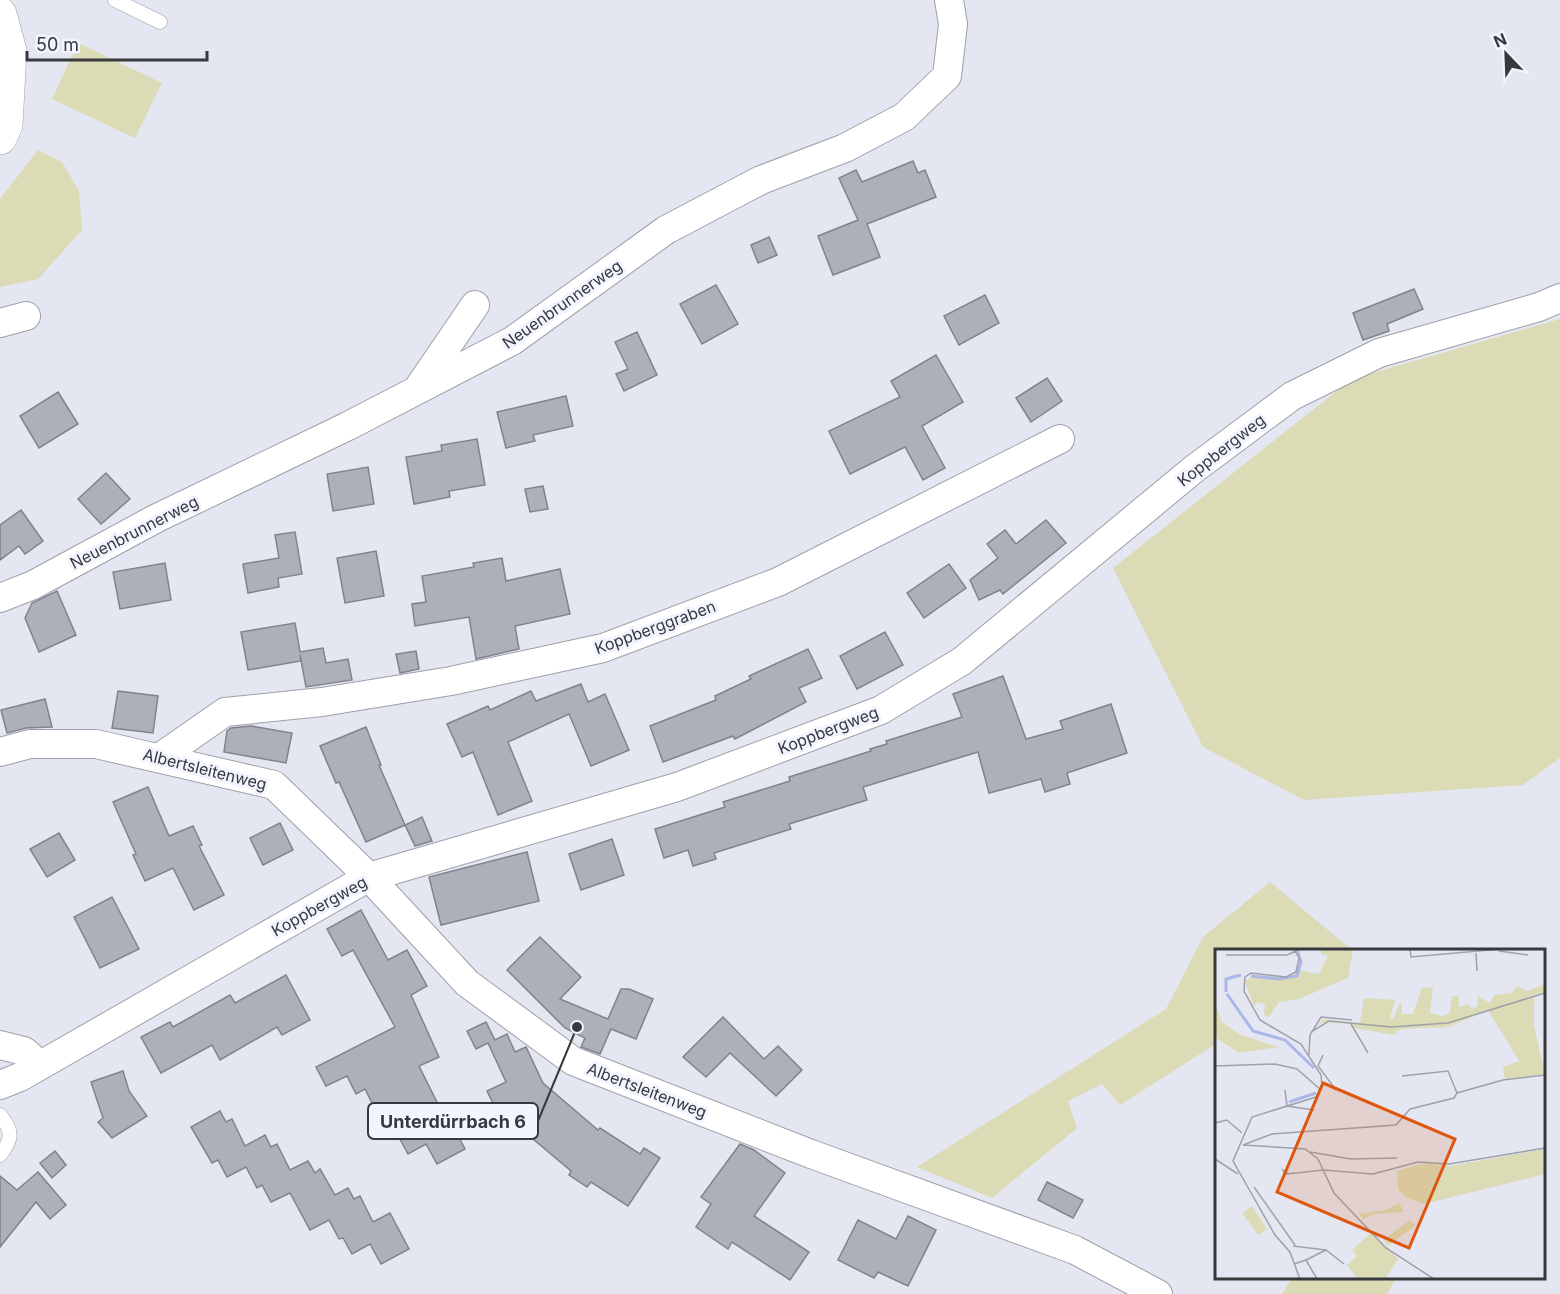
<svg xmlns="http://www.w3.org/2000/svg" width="1560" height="1294" font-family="Inter,sans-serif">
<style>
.green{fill:#dbdbb6}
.building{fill:#adafb9;stroke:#80838c;stroke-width:1.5}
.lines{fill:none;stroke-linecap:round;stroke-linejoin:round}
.service-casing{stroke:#9d9fa9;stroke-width:15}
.minor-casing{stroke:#9d9fa9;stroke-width:30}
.tertiary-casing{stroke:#9d9fa9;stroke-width:34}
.service{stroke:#fff;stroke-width:14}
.minor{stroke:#fff;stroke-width:28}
.tertiary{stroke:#fff;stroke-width:33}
.labels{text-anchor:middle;stroke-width:6;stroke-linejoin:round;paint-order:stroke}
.street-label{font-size:16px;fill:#37393d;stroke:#f2f4ff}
.inset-river{fill:none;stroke:#abb7e8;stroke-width:3}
.inset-road{fill:none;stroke:#9fa1aa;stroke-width:1.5}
.view{fill:#df570e;fill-opacity:0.15;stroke:#df570e;stroke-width:3}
.inset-edge{fill:none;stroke:#37393d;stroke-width:3}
.leader{fill:none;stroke:#37393d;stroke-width:2}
.callout-dot{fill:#37393d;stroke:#f2f4ff;stroke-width:2}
.callout{fill:#f2f4ff;stroke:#37393d;stroke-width:2}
.callout-label{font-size:18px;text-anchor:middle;font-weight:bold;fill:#37393d}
</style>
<rect width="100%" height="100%" fill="#e4e7f2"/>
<g class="green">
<path d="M78,43L162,83L135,138L52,99Z"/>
<path d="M38,150L62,162L79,191L82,230L38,279L0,287V199Z"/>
<path d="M1560,319V758L1523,785L1304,800L1203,747L1113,568L1352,379Z"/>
<path d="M1270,882L1352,950H1216V1044L1120,1105L1102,1084L1068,1101L1077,1128L992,1198L917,1167L1166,1009L1203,937Z"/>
<path d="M1292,1278H1396L1387,1294H1282Z"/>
</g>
<g class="building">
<path d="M913,161L918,173L925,170L936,197L867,224L880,257L833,275L818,236L858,220L839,178L856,170L862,182Z"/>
<path d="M769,237L777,255L758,263L751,245Z"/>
<path d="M716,285L738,324L702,344L680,304Z"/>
<path d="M1414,289L1423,309L1387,324L1389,331L1363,340L1353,313Z"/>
<path d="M985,295L999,323L959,345L944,316Z"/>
<path d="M637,332L657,375L624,391L616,374L628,369L615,342Z"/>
<path d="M936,355L963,402L922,426L945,468L923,480L905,447L850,474L829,431L900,397L891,381Z"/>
<path d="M1047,378L1062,401L1031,422L1016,398Z"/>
<path d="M58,392L78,424L39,448L20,416Z"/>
<path d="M566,396L573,426L533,435L535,441L506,448L497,412Z"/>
<path d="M477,439L485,485L449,491L450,497L414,504L406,457L442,451L441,445Z"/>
<path d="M368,467L374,504L333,511L327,474Z"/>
<path d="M106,473L130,499L101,524L78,499Z"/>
<path d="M543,486L548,509L530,512L525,489Z"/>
<path d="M21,510L43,541L25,554L19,546L0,560V525Z"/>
<path d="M1046,520L1066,543L1003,594L1000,590L979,600L970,580L998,558L987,544L1005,530L1016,544Z"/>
<path d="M295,532L302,574L278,578L279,587L248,593L243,564L279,558L275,535Z"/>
<path d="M376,551L384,596L345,603L337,558Z"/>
<path d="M502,558L506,581L560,569L570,614L515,626L519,649L476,659L469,617L415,626L412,604L426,602L422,576L474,567L473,563Z"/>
<path d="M165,563L171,600L120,609L113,572Z"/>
<path d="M949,564L966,588L924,618L907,593Z"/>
<path d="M57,591L76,635L39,652L25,618L32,603Z"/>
<path d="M295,623L300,652L323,648L326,663L348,659L352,680L306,687L300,655L301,661L248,670L241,632Z"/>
<path d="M885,632L903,665L857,689L840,656Z"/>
<path d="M808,649L822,678L799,688L806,702L735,739L733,736L663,762L650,726L716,700L715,696L751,679L749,676Z"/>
<path d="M416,651L419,669L400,673L396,654Z"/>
<path d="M1003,676L1026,739L1063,729L1060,721L1111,704L1127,753L1067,773L1070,784L1045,792L1041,779L989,793L978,752L863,787L867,800L789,824L791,829L714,853L716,859L693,866L688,850L664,858L655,829L725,807L723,802L790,781L789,777L871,751L870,749L887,744L886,741L962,717L953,694Z"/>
<path d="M581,684L588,702L605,694L629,750L591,766L569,714L508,742L532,801L498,815L473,752L462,757L447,724L488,706L490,710L531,691L536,701Z"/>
<path d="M118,691L158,696L153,733L112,728Z"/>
<path d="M45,699L52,727L26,728L7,733L1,710Z"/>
<path d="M251,726L292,733L286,763L224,752L227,731L231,728Z"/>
<path d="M366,727L381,765H379L405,825L366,842L339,782L336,783L320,746Z"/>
<path d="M148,787L169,836L193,826L202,845L199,846L224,895L194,910L173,868L145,881L133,855L136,854L113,802Z"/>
<path d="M422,817L432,841L415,846L405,825Z"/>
<path d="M280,823L293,850L263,865L250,838Z"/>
<path d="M59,833L75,860L47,877L30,849Z"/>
<path d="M612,839L624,875L581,890L569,854Z"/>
<path d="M527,852L539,901L441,925L429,877Z"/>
<path d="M112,897L139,949L100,968L74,917Z"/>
<path d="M361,910L388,960L407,950L427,986L411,995L439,1057L419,1066L443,1114L446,1113L465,1149L437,1164L426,1144L408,1154L383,1108L376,1111L365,1089L356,1094L347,1076L326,1086L316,1067L395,1027L353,950L342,956L327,929Z"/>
<path d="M540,937L581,977L560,999L608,1019L621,989H629L653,999L636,1039L611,1029L600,1054L581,1047L585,1038L565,1028L507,970Z"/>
<path d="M286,975L310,1020L282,1035L277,1027L220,1060L212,1045L161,1073L141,1037L170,1022L173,1027L230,995L235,1003Z"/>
<path d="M723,1017L764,1059L778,1046L802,1070L776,1096L730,1053L706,1077L683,1057Z"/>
<path d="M486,1022L495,1040L507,1034L515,1052L526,1047L543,1083L598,1130L600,1128L640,1154L644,1148L660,1158L628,1206L591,1182L587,1187L569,1175L571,1171L495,1107L487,1091L506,1082L488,1043L476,1049L467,1031Z"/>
<path d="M123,1071L129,1091L147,1116L112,1138L98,1122L103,1118L91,1082Z"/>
<path d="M220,1111L226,1122L232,1119L245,1146L265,1135L271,1147L277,1144L290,1170L308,1161L315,1173L320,1169L335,1195L348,1188L354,1199L360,1196L373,1222L390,1213L409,1249L381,1264L370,1244L352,1254L343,1238L339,1239L329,1220L310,1230L290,1193L271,1202L262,1185L257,1188L246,1167L227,1177L218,1160L212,1163L191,1127Z"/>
<path d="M740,1144L754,1150L785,1173L754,1216L809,1252L790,1280L732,1242L728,1249L696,1227L711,1204L701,1197Z"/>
<path d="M55,1151L66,1165L52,1178L40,1163Z"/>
<path d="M38,1172L66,1205L50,1219L36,1202L0,1247V1176L17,1190Z"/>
<path d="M1047,1182L1083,1200L1073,1218L1038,1200Z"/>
<path d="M908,1216L936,1230L908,1286L878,1272L874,1278L838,1260L858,1220L896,1239Z"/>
</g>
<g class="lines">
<g class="service-casing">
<g id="service">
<path d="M115,0L160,22"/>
<path d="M0,1115C13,1131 13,1139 0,1155"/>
</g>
</g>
<g class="minor-casing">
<g id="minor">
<path d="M0,323L26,316"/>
<path d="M419,387L475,305"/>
<path d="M0,598L33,585L157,518L348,426L512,341L666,230L761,180L845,148L904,117L947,76L953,24L949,0"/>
<path d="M0,752L30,744H96L274,785L369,877L467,983L573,1061L811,1154L1075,1250L1158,1294"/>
<path d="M159,758L225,712L322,702L451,681L603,648L778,582L1060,439"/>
<path d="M0,1045L24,1051L40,1065"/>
<path d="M0,1085L20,1077L369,877L677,787L881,710L962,661L1194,469L1292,396L1379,353L1539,307L1560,298"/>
</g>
</g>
<g class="tertiary-casing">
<path id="tertiary" d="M0,14L10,51L6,125L0,138"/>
</g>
<use href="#service" class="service"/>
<use href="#minor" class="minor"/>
<use href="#tertiary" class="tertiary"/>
</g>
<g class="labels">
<g class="street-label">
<text transform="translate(562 304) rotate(-35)" y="6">Neuenbrunnerweg</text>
<text transform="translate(1221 450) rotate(-38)" y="6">Koppbergweg</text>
<text transform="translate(134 532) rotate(-27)" y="6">Neuenbrunnerweg</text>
<text transform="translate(655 627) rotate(-20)" y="6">Koppberggraben</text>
<text transform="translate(828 730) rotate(-21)" y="6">Koppbergweg</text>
<text transform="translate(205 769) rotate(14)" y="6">Albertsleitenweg</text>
<text transform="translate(319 906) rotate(-29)" y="6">Koppbergweg</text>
<text transform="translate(647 1090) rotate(21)" y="6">Albertsleitenweg</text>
</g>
</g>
<g transform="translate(1215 949)">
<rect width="330" height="330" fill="#e4e7f2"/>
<path d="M107,0H138L133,29L84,50L64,53L54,68L49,66L50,55L42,53L39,57L30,33L39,26L77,28L83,21L104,25L113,7L106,5ZM330,35V43L308,50L319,48V77L330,125L290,130L288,118L304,112L273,61L234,78L186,80L178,86L140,79L136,75L110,73L103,76L108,70L145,74L149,49L180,51L175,69L178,70L186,52L187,65H198L207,38L218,39L215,64L228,67L235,64L237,47L244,48V58L254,55L257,60L263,57L262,47L275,54L279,46L296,44L303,37L312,42ZM0,55L7,73L24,85L63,98L24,104L1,89ZM330,200V225L209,255L190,248L183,240L182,222L209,214L235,217ZM184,254L189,263L160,265L149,270L144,265L171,261ZM37,257L52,280L43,286L27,264ZM195,271L200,277L173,297L168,291ZM157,283L183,310L170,330H143L132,316L142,307L137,301Z" fill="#dbdbb6"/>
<path class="inset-river" d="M36,27L63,30L82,27L86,13L82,0M11,43V30L26,26M12,45L38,82L70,91L99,119M74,153L101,144"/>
<path class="inset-road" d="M79,0L84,9L81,23L71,28L36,24L30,28L29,42L45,71L86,95L106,126L107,138L101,148L37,168L18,212L60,286L75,303L85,330M195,0L196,8L286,0M284,2L313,6M261,4L262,22M11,6H72L81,2M136,75L153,104M96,83L114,72L176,78L233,74L330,44M94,106L95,86L106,68L137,71M108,106L103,117L121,141M0,117L60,115L82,120L106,141M187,127L233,122L242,144M70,141L72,157L99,161M0,174L12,171L27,184M28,196L57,185L181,176L195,160L239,149L242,144L288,131L330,126M28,196L90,200L103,210L119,244L171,299L219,330M95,203L136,210L182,209M0,210L23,225M74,225L68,221L70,225H72L108,221L158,225L203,213L234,215L330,199M39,238L80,296M78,297L111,301M91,311L111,301L129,315M79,315L91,311L102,330"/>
<path class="view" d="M108,134L240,190L194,299L62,243Z"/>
<rect width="330" height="330" class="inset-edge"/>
</g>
<path class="leader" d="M577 1027L538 1121"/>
<circle class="callout-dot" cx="577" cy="1027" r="6"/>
<rect class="callout" x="368" y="1103" width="170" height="36" rx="6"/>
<g class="callout-label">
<text x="453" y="1128">Unterdürrbach 6</text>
</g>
<g transform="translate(1506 54) rotate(337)" stroke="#f2f4ff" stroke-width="4.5" paint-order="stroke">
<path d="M0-4.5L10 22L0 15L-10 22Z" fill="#37393d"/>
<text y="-9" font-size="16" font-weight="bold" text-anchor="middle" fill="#37393d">N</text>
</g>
<path d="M27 51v9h180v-9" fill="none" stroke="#37393d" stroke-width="3"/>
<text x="36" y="51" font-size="18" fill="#37393d" stroke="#f2f4ff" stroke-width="4.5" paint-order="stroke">50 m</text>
</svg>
